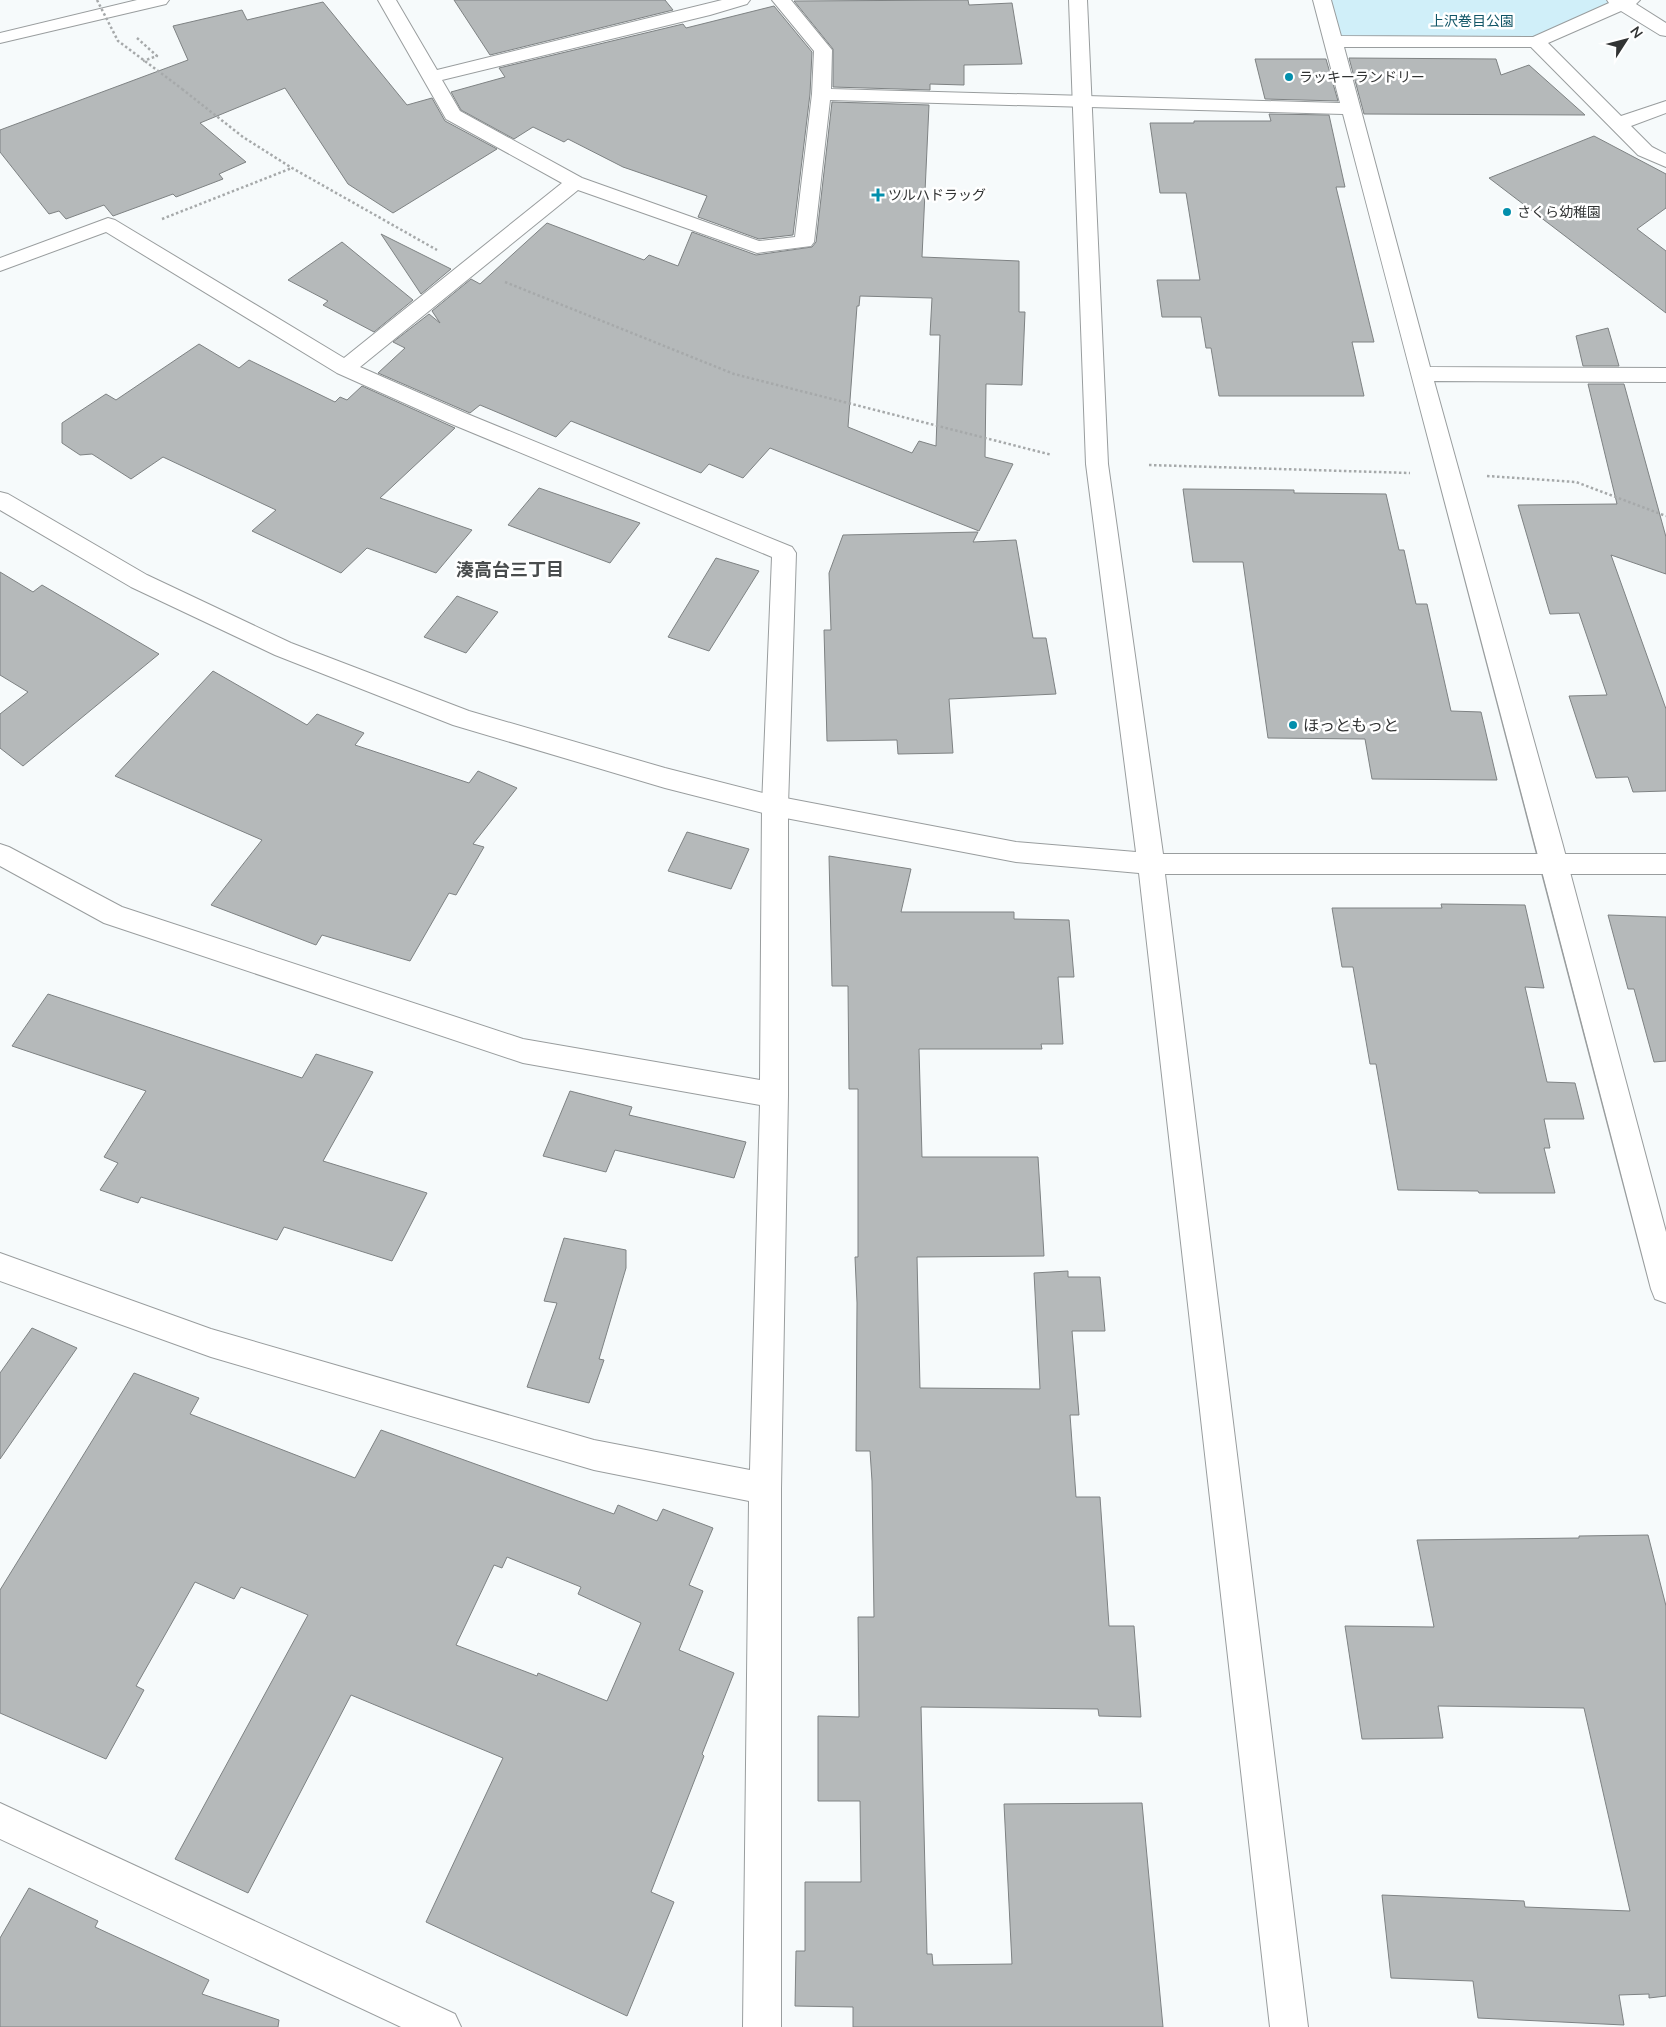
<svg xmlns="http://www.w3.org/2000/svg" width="1666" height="2027" font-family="'Nunito Sans','Noto Sans JP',sans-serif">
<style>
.green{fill:#d0eff9}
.building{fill:#b5b9ba;stroke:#7e8283;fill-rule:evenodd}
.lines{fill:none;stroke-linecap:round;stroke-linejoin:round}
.minor-casing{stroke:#999d9e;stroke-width:2}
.tertiary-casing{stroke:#999d9e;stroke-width:2}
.path{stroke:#a6a9aa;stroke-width:2.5;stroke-dasharray:2.5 2.5;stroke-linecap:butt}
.minor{fill:#fff;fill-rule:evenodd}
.tertiary{fill:#fff;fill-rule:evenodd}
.path-bridge{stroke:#a6a9aa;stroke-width:2.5;stroke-dasharray:2.5 2.5;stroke-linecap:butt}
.poi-dot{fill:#038fac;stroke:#fff;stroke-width:2}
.labels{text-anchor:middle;stroke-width:5;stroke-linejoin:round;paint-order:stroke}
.far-park-label{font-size:14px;fill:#156;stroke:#fff}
.far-poi-label{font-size:14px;fill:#323434;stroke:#fff;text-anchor:start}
.poi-label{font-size:16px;fill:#323434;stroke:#fff;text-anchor:start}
.neighbourhood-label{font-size:18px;font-weight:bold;fill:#494c4d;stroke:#fff}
</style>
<rect width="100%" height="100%" fill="#f6fafb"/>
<path class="green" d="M1322,0H1616L1536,42L1333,41Z"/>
<g class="building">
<path d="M454,0H665L673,10L490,55Z"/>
<path d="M968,0L969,5L1012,3L1022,64L964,65V85L930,84V90L833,87V49L794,1Z"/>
<path d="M323,2L407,105L432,98L445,121L497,149L393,213L348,184L285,88L200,123L246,162L219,174L223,179L176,197L173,194L113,216L104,205L66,219L59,211L49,214L0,152V130L188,60L173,26L242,10L247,20Z"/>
<path d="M774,6L812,52L810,94L793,235L759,239L698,217L707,196L623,167L568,139L564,142L533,127L514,139L461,110L451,92L505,77L499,68L683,24L686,28Z"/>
<path d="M1349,58L1496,59L1501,75L1529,65L1585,115L1364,114Z"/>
<path d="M1255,59H1326L1338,101L1265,99Z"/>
<path d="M832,102L929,105L922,257L1019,261V312H1025L1022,385L986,384L985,457L1013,464L979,531L770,448L743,478L709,464L701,473L571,421L556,437L480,405L470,413L378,373L405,348L393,342L429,314L440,323L432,311L471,279L480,284L547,223L644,260L649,255L678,266L692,232L756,255L812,247L816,242ZM860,296L932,298L930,335H940L936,446L919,441L912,453L848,427L857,306H859Z"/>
<path d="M1269,114L1329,115L1345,187H1336L1374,342H1352L1364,396H1219L1211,348H1206L1201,317H1162L1157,280H1200L1186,193H1160L1150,123H1194V121H1271Z"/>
<path d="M1594,136L1666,174V208L1637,229L1666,251V313L1489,178Z"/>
<path d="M381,234L451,269L421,294Z"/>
<path d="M342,242L413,300L374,332L323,305L328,301L288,280Z"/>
<path d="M1608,328L1619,366H1583L1576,336Z"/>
<path d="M199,344L239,368L249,360L335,402L340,397L347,400L362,386L455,428L380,498L472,530L436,573L367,548L341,573L252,531L276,510L163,457L131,479L92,454L80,455L62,443V423L106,394L116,400Z"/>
<path d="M1588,384H1624L1666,537V574L1611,555L1666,709V791L1633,792L1628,777L1596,778L1569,696L1607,695L1579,613L1550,614L1518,505L1617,504Z"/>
<path d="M539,488L640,523L610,563L508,525Z"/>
<path d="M1183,489L1294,490V493L1386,494L1399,550H1404L1416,604H1427L1451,711L1481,712L1497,780L1372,779L1365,739L1268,738L1243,562H1193Z"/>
<path d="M978,532L973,542L1016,540L1033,638H1046L1056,694L949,699L953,753L898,754L897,740L827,741L824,630H831L829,573L843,535Z"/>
<path d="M716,558L759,571L709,651L668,637Z"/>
<path d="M0,572L33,592L42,585L159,654L23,766L0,748V714L28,692L0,675Z"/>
<path d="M457,596L498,612L466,653L424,637Z"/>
<path d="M213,671L307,725L317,714L364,733L355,745L469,783L478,771L517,788L473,844L484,847L456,895L449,893L410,961L322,935L316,945L211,905L262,840L115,776Z"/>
<path d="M687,832L749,849L731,889L668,871Z"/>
<path d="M829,856L911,869L901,912H1014V919L1069,920L1074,977H1058L1063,1044H1041L1042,1049H919L922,1157H1038L1044,1256L917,1257L920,1388L1040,1389L1034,1273L1068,1271V1277H1100L1105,1331H1072L1079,1415H1070L1076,1497H1100L1109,1626H1134L1141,1717L1099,1716L1098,1709L921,1707L927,1954H932L933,1965L1012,1964L1004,1804L1142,1803L1163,2027H853V2007L795,2006L796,1951H805V1882H861L860,1801H818V1716L859,1717L858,1617H874L872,1481L870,1451H856L857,1303L855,1257H858V1089H849L848,986H832Z"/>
<path d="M1441,904L1525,905L1544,988L1525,987L1547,1082L1575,1083L1584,1119H1544L1550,1148H1544L1555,1193H1479L1478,1191L1398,1190L1376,1064H1370L1353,967H1342L1332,908H1442Z"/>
<path d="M1608,915L1666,917V1061L1654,1062L1634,989H1628Z"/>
<path d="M48,994L302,1078L316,1054L373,1072L323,1161L427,1193L392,1261L284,1227L277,1240L141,1197L138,1203L100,1190L118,1163L104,1157L146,1091L12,1046Z"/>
<path d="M570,1091L632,1107L629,1115L746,1142L734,1178L615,1150L606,1172L543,1156Z"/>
<path d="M564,1238L626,1250V1268L599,1359L604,1360L589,1403L527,1387L557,1303L544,1301Z"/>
<path d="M32,1328L77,1348L0,1459V1373Z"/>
<path d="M134,1373L199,1398L190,1414L355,1478L381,1430L614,1514L618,1505L657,1521L663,1509L713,1528L689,1585L703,1591L679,1650L734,1673L702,1754L704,1756L651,1892L674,1902L627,2016L426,1922L503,1758L351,1695L248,1893L175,1859L308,1615L241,1587L234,1599L195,1582L136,1686L144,1690L106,1759L0,1713V1590ZM507,1557L581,1587L578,1594L641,1623L607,1701L538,1673L537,1676L456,1645L494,1565L502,1568Z"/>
<path d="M1648,1535L1666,1606V1996L1649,1998V1994L1619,1995L1624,2025L1478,2018L1473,1981L1391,1978L1382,1895L1524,1901L1525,1907L1630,1911L1584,1708L1438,1706L1443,1738L1362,1739L1345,1626L1434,1627L1417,1540L1579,1538V1536Z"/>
<path d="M29,1888L98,1921L95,1927L209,1980L202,1994L279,2020L278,2027H0V1938Z"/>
</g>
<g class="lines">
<g class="minor-casing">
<g id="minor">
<path d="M378,0H396L437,70L722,0H750L747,4L710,15L442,80L460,111L582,178L759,241L795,237L812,94L814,51L772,0H791L832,50L831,89L1340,103L1313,0H1331L1341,36L1533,37L1609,3L1607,0H1640L1636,4L1666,23V36L1660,35L1621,11L1548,43L1621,116L1666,101V113L1631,126L1652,147L1666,154V167L1638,155L1531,47H1344L1430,367L1666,368V382L1434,381L1562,842L1666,1232V1303L1655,1299L1651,1289C1550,897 1445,506 1343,114L830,100L814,242L811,246L757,253L578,190L360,367L465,413L792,547L796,553L788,806V1095L781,1489V2027H743L749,1501L594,1470L211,1357L0,1281V1253L211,1329L594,1440L750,1470L760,1105L523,1063L104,923L0,866V844L9,847L122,907L523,1039L760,1080L762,806L772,557L449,423L337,373L106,232L0,271V258L108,218L115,220L344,358L562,183L446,119Z"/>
<path d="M0,1803L455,2014L461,2027H401L0,1839Z"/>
</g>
</g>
<g class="tertiary-casing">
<g id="tertiary">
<path d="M137,0H169L166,4L0,43V33Z"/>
<path d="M1069,0H1087L1108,464L1163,854H1666V874H1165L1308,2027H1270L1139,873L1016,862L775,816L665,788L453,725L275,655L131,587L0,510V492L8,494L147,575L291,643L469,711L665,768L775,796L1016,842L1136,852L1086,464Z"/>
</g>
</g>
<g class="path">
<path d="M137,38L157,56L143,61"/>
<path d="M182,89L243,137L292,168L437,250"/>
<path d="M162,219L292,168"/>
<path d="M505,282L734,374L1052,455"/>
<path d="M1149,465L1410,473"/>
<path d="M1487,476L1576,482L1666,516"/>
</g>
<use href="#minor" class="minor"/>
<use href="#tertiary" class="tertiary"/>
<path class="path-bridge" d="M97,0L118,41L182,89"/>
</g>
<g class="poi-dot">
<circle cx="1289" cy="77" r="5"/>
<path d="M875.5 187.5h5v5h5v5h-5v5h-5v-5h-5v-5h5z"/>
<circle cx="1507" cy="212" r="5"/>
<circle cx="1293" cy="725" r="5"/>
</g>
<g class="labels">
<g class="far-park-label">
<text x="1472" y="26">上沢巻目公園</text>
</g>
<g class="far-poi-label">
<text x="1299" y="82">ラッキーランドリー</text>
<text x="888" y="200">ツルハドラッグ</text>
<text x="1517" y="217">さくら幼稚園</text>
</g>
<g class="poi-label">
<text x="1303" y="731">ほっともっと</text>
</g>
<g class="neighbourhood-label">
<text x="510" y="576">湊高台三丁目</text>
</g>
</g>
<g transform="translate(1626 40) rotate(54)" stroke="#ffffff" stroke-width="4" paint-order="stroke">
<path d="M0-4L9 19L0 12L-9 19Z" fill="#323434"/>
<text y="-8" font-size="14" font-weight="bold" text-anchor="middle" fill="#323434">N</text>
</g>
</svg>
